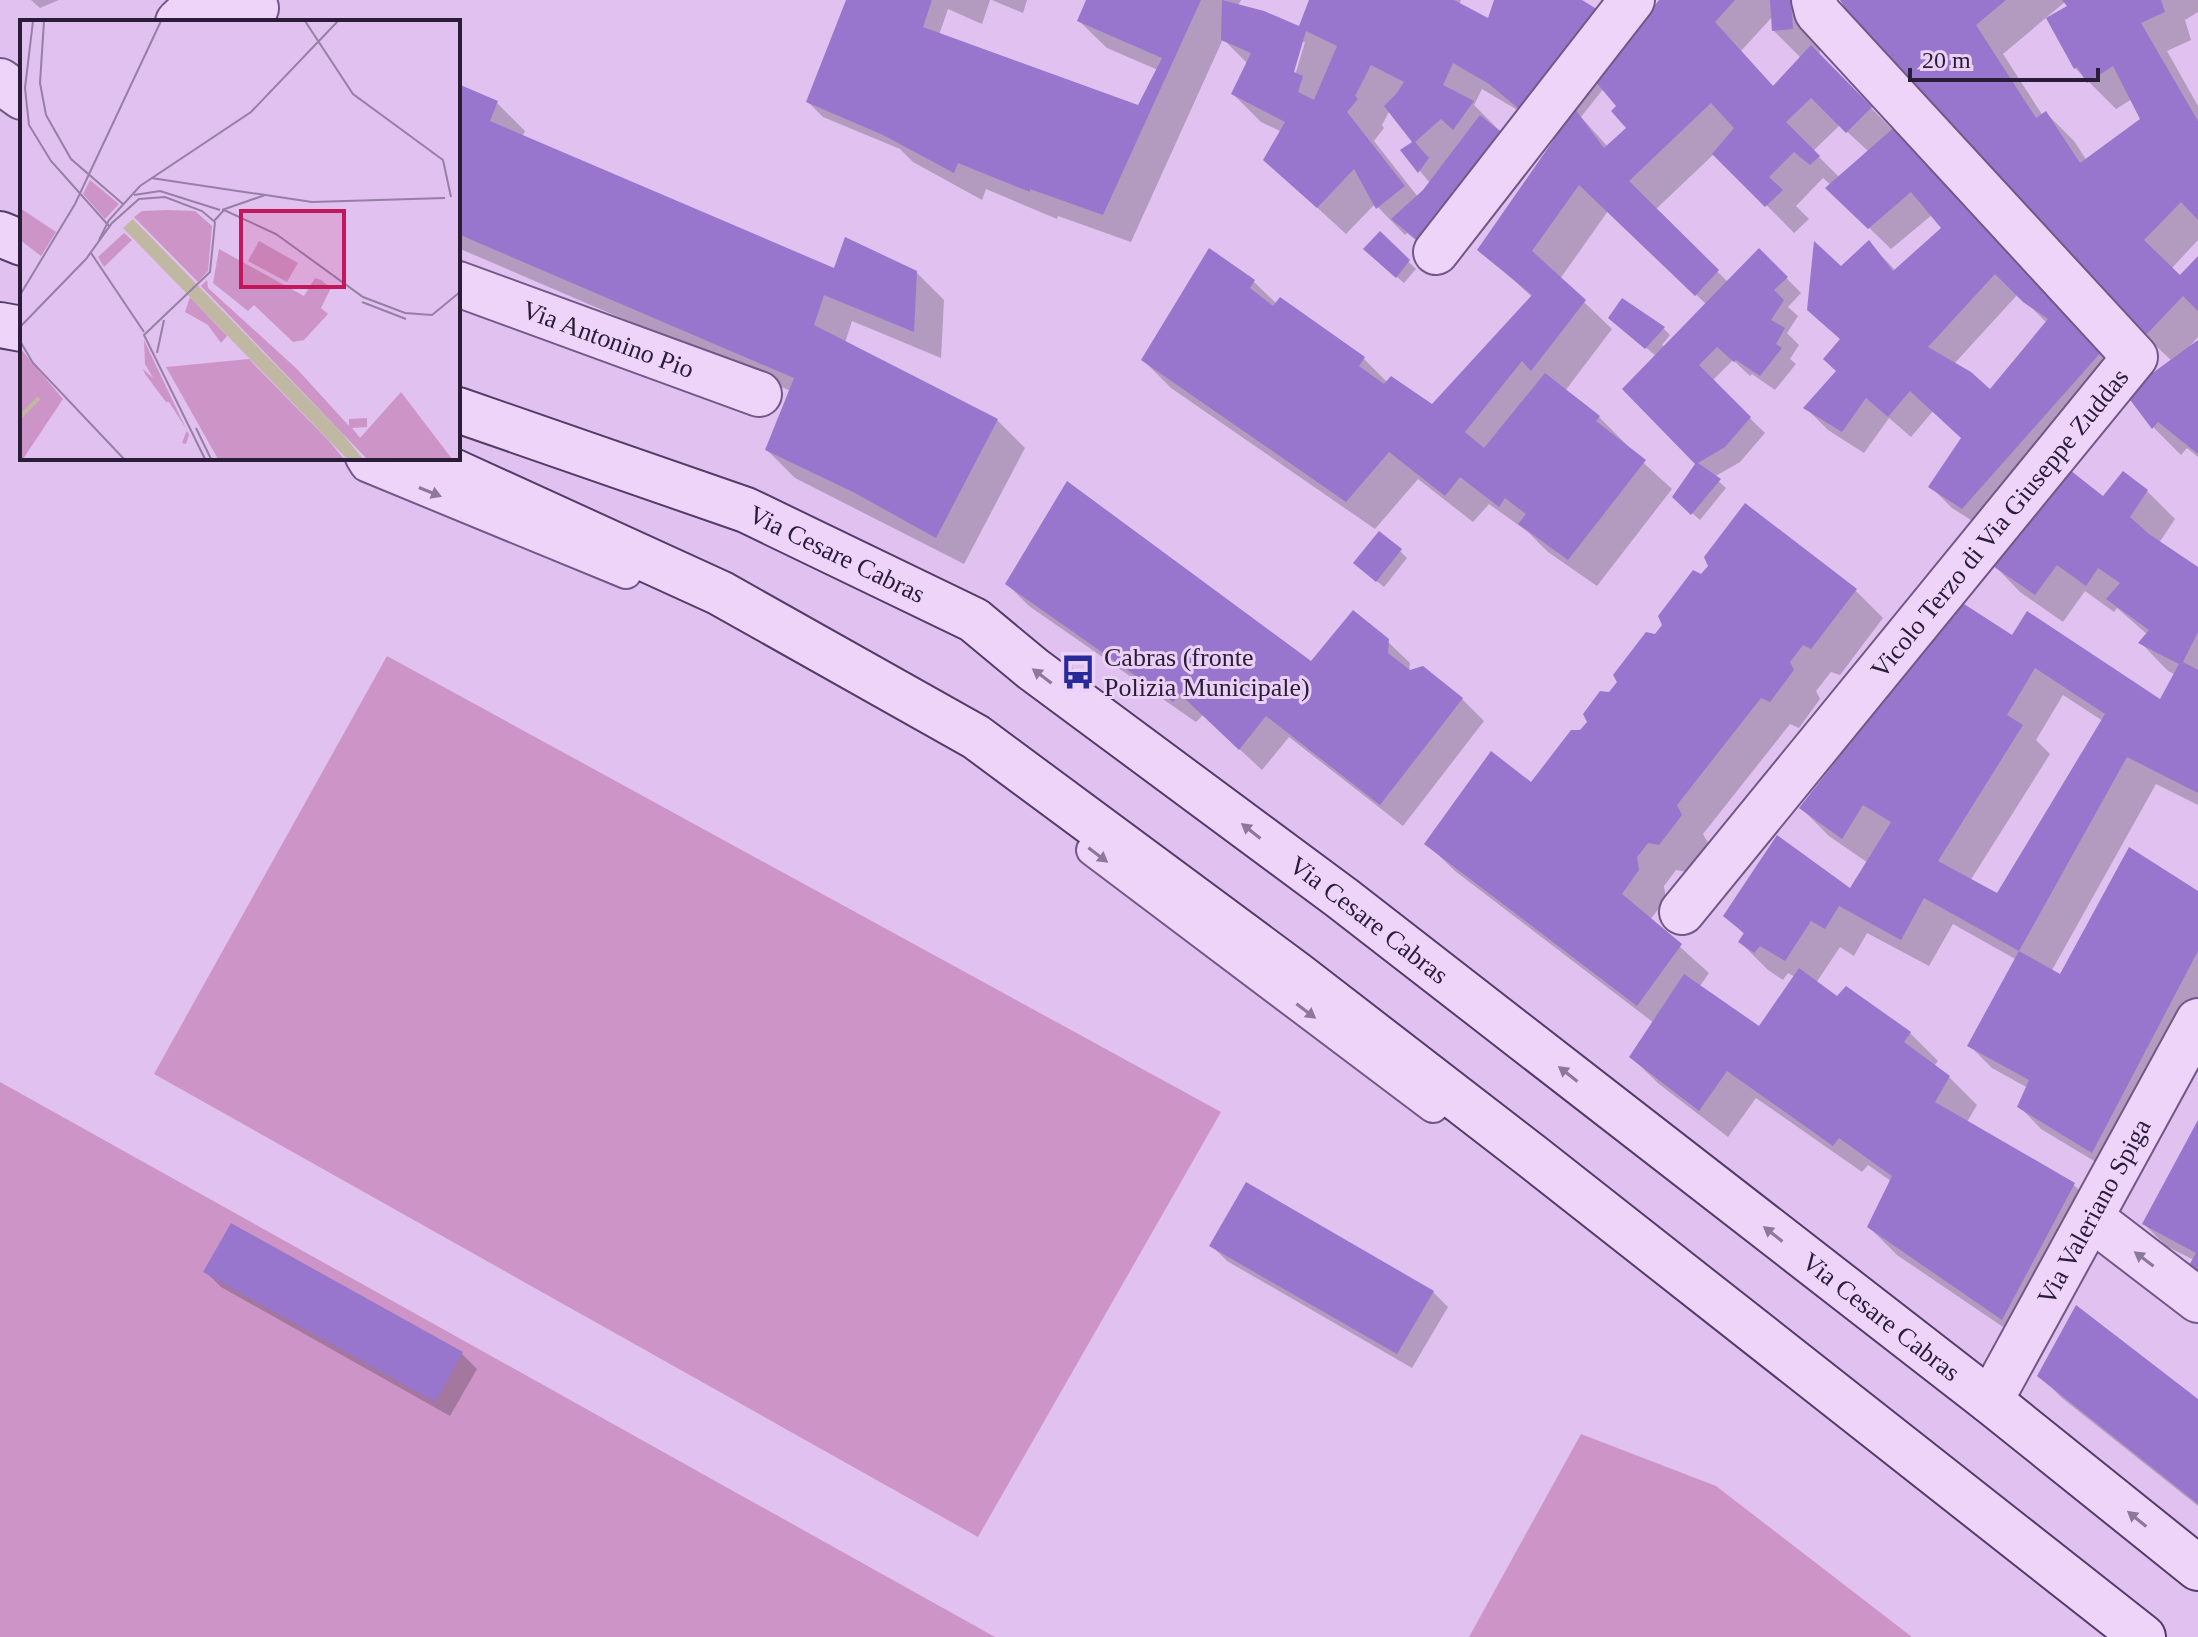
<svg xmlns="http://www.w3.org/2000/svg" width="2198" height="1637" font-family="'Times New Roman',serif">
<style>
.green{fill:#cd95c7}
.shadow{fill:#0003;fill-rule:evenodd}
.building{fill:#9976cd;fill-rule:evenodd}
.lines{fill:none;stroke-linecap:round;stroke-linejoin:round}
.lane-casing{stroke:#715888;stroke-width:34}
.street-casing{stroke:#715888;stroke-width:48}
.secondary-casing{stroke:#523c6a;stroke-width:48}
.lane{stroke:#eed4f9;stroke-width:30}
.street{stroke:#eed4f9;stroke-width:44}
.secondary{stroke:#eed4f9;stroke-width:44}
.oneway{fill:#8c7898}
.labels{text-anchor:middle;stroke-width:6;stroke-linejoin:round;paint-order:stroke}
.street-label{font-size:26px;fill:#291d38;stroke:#ebd1f6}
.poi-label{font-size:26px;fill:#291d38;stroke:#ebd1f6;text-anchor:start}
.inset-river{fill:none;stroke:#c1b8a4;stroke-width:4}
.inset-road{fill:none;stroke:#977fa6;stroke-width:2}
.view{fill:#c2185b;fill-opacity:0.15;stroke:#c2185b;stroke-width:4}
.inset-edge{fill:none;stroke:#291d38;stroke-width:4}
</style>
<rect width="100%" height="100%" fill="#e0c1ef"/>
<g class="green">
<path d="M387,656L1221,1112L978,1537L154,1074Z"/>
<path d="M0,1082L995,1637H0Z"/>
<path d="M1581,1434L1716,1486L1912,1637H1469Z"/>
</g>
<g class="shadow">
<path d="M31,0H59L40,8Z"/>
<path d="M848,0H990L982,24L948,9L939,35L1139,107L1158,70L1107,48L1079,21L1088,0H1241L1238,6L1300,29L1312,0H1461L1459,5L1490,21L1496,0H1579L1630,40L1662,0H1815L1820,57L1894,131L2124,373L1985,529L1952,508L1930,486L1963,438L1933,411L1911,437L1889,418L1864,453L1828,430L1806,408L1838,372L1842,341L1810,310L1841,269L1869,243L1896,271L1944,228L1933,214L1891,249L1828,188L1831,185L1823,178L1796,206L1809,219L1794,233L1715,153L1655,210L1728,282L1759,250L1801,293L1788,307L1798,316L1787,333L1799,345L1790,359L1796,364L1775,390L1752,374L1750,376L1733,360L1712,381L1765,433L1740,462L1714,477L1726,488L1700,520L1674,497L1699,464L1624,389L1656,356L1618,324L1663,328L1670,335L1662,345L1665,347L1706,304L1608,211L1560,279L1612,329L1565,391L1599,417L1627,445L1625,446L1672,489L1597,586L1548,552L1528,532L1489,504L1473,522L1418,479L1375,529L1171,388L1143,360L1210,250L1254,282L1277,304L1364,359L1388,383L1432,407L1532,297L1480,249L1555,141L1519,111L1482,89L1474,105L1500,131L1439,259L1407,233L1405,235L1375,204L1346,234L1265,160L1282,132L1261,122L1233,94L1248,64L1223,39L1131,242L1058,216L1057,219L986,189L982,200L913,162L900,149L823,117L808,102ZM1773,16L1774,31L1801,58L1774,87L1741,51ZM1301,42H1305L1293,82L1289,81ZM1604,88L1618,106L1629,128L1608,147L1581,117ZM1390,110L1415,143L1403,151L1430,183L1418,197L1374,141L1384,128L1382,125ZM1840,125L1869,152L1840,178L1813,151ZM2018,294L2047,323L1990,391L1954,364Z"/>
<path d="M992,0H1027L1023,13Z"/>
<path d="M1843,0H2198V12L2185,20L2191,40L2167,51L2198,106V240L2171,269L2180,278L2198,259V337L2190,346L2198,343V457L2187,448L2181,455L2154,428L2128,393L2172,361L2077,272ZM2066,1L2070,7L2075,68L2116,109L2132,99L2143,120L2087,161L2074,141L2046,113L2043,116L2003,54Z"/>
<path d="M458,86L497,103L525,131L522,137L835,271L916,272L944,300L941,358L852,321L845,343L997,420L1025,448L964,564L795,478L767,450L791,391L458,248Z"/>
<path d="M1380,234L1416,269L1404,283L1373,256Z"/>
<path d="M2124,474L2147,491L2175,519L2159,543L2198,569V805L2156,784L2051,972L2061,977L2198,894V1014L2114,1173L2041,1129L2019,1106L2028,1088L1992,1068L1970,1046L2017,960L1953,924L1929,966L1867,933L1854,956L1840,947L1816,983L1838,999L1910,1033L1938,1061L1934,1066L1949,1077L1977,1105L1967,1122L2074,1185L2102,1213L2031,1346L1897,1255L1869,1227L1891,1181L1868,1165L1862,1172L1756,1098L1728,1137L1659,1084L1631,1057L1654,1023L1455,871L1427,844L1531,785L1581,732L1702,577L1856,591L1883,618L1840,675L1831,672L1816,691L1820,699L1799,728L1790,724L1703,834L1708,843L1687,872L1676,870L1664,886L1666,899L1650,920L1709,973L1700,986L1759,1028L1795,977L1788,973L1783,980L1768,970L1740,942L1745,935L1726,916L1850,891L1868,863L1829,836L1801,808L2013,638L2160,702L2176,675L2168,671L2141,643L2148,635L2117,608L2114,612L2085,591L2063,622L2020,592L1993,564L2103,499ZM2063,695L2103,721L1997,896L1970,881L2050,754L2036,740Z"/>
<path d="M1400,551L1407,558L1384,587L1363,570Z"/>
<path d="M1007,584L1312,664L1387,641L1410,663L1409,673L1462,699L1484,721L1403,826L1289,737L1262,770L1203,715L1196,722L1029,606Z"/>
<path d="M2198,1125V1277L2194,1260L2166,1246L2144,1224Z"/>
<path d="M1212,1246L1433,1292L1448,1307L1412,1368L1227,1261Z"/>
<path d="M206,1272L462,1354L477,1369L450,1416L221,1287Z"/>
<path d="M2040,1376L2198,1401V1506L2062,1398Z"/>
</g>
<g class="building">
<path d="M846,0H932L923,27L1138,105L1162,58L1077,21L1086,0H1201L1103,215L1030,189V192L958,163L954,173L883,135L806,102Z"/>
<path d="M1222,0L1264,11L1299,26L1309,0H1454L1488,18L1494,0H1582L1611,18L1530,118L1489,84L1453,63L1443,85L1474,101L1453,130L1441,119L1415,142L1429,158L1418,173L1400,150L1412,142L1384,106L1397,93L1404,82L1371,65L1355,96L1358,99L1347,112L1405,186L1376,209L1354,169L1317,208L1263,160L1285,122L1231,94L1251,53L1221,40ZM1306,31L1337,46L1314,100L1298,92L1303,76L1294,72Z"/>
<path d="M1659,0H1735L1715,22L1773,86L1811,45L1872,107L1846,133L1811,98L1786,122L1820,156L1810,165L1794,152L1769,177L1783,190L1765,207L1712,154L1734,128L1711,103L1629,181L1719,270L1695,296L1579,185L1532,251L1586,300L1531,371L1522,361L1465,432L1484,448L1545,373L1600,416L1596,421L1646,460L1568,560L1518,524L1526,514L1505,498L1499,507L1460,477L1445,496L1389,452L1346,502L1141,360L1209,248L1255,280L1250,288L1273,306L1280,297L1365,357L1359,366L1384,384L1391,376L1432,404L1532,295L1477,250L1575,109L1604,148L1626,128L1611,111L1616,106L1595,81Z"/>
<path d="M1770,0H1791L1793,29L1772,31Z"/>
<path d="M1840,0H2006L1976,25L2036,118L2046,111L2080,163L2140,119L2113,66L2087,83L2077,67L2074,69L2046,18L2067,6L2062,0H2161L2165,12L2141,23L2198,121V220L2181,202L2144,240L2180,275L2198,256V311L2183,296L2145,336L1879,61Z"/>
<path d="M458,84L498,101L490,121L834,268L845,237L917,271L914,332L824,295L814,325L998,419L936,538L853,492L765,450L794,378L458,234Z"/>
<path d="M1480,115L1511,140L1423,245L1391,219L1423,190Z"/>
<path d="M1898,124L2103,350L1962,509L1928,487L1961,438L1910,391L1888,417L1866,398L1842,432L1803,408L1836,371L1823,359L1840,339L1807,310L1814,241L1841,266L1869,240L1893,271L1941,228L1911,192L1868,229L1825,188ZM1995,274L2023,302L2048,319L1990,389L1971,372L1928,347Z"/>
<path d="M1380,231L1410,260L1396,278L1363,249Z"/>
<path d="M1759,248L1788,277L1774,290L1784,300L1771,320L1785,328L1776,344L1782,348L1760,376L1736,360L1734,362L1717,347L1699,365L1751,417L1725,447L1698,463L1721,479L1691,515L1672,497L1695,464L1622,389Z"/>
<path d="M1622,298L1665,327L1645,349L1608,318Z"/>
<path d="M2198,340V454L2158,422L2152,429L2125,393Z"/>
<path d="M2066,467L2103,496L2123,471L2148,490L2130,517L2149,534L2198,567V632L2183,662L2198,670V793L2127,757L2019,951L2060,974L2129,847L2198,891V951L2092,1153L2017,1107L2029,1080L1967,1046L2019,951L1924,898L1901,940L1839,906L1825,929L1811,921L1785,961L1760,946L1754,953L1738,942L1744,933L1723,916L1777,835L1850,888L1891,822L1863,805L1842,839L1799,808L1961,602L2012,635L2027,611L2160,699L2179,664L2138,643L2149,630L2106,599L2120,583L2098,568L2086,586L2057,565L2035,595L1990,564ZM2035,668L2105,714L1997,893L1938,861L2023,725L2007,715Z"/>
<path d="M1067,481L1311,661L1353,610L1389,639L1388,653L1410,670L1423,666L1463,698L1380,805L1266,716L1239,750L1180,694L1173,702L1005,584Z"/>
<path d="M1745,503L1857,589L1811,649L1803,645L1790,662L1794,670L1770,702L1761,698L1677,805L1682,815L1659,845L1648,843L1637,857L1639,870L1622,894L1682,944L1637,1006L1424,844L1491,751L1531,782L1571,730H1580L1587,722L1583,714L1600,691L1609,692L1617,682L1613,675L1646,632L1655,634L1662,625L1658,616L1693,570L1701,574L1708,566L1704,557Z"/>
<path d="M1379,531L1402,549L1376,582L1353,563Z"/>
<path d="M1799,968L1837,996L1846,986L1911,1032L1904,1042L1950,1076L1935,1102L2075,1183L2002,1320L1867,1227L1892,1176L1839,1138L1833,1146L1727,1071L1699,1111L1629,1057L1684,974L1759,1026Z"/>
<path d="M2198,1120V1277L2187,1269L2196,1253L2142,1224Z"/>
<path d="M1246,1182L1434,1291L1397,1354L1209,1246Z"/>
<path d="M231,1223L463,1352L435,1402L203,1272Z"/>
<path d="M2076,1305L2198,1399V1504L2037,1376Z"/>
</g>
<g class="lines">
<g class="lane-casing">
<g id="lane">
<path d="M361,458L366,466L626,573"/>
<path d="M1092,850L1433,1107"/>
</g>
</g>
<g class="street-casing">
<g id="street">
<path d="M213,0L256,8L250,22"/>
<path d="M178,22L201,0"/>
<path d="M0,81L22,97"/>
<path d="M1436,252L1632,0"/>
<path id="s1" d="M458,284L759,394"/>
<path id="s2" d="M1682,912L2135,357L1817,12L1814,0"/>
<path d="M2091,1218L2198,1300"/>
<path id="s3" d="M1990,1401L2198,1021"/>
</g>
</g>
<g class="secondary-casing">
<g id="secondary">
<path d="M0,234L22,243"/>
<path d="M0,325L22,329"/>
<path id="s4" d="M458,410L746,510L974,620L1033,669L1342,898L1990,1401L2198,1568"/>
<path d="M417,458L455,472L720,593L976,737L1296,974L1533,1157L2143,1637"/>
</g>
</g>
<use href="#lane" class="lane"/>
<use href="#street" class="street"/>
<use href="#secondary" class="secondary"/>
</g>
<defs><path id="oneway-solid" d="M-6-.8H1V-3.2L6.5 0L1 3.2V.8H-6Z" transform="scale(2)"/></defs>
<g class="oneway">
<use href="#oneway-solid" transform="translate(430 492) rotate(22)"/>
<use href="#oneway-solid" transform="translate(1042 676) rotate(-143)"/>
<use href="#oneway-solid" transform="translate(1251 831) rotate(-142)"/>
<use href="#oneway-solid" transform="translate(1098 855) rotate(37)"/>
<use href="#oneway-solid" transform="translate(1306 1011) rotate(37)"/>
<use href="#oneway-solid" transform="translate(1568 1074) rotate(-142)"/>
<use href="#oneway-solid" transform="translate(1773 1234) rotate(-142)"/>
<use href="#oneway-solid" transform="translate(2144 1259) rotate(-143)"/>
<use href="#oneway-solid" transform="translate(2137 1519) rotate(-141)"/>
</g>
<defs>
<g id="bus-bare" transform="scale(2.76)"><path d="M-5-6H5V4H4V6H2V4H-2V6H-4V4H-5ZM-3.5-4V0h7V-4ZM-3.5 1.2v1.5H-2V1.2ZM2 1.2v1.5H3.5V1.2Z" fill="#272a98" stroke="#ebd1f6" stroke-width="2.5" paint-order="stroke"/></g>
</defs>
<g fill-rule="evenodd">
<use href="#bus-bare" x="1078" y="672"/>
</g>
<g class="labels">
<g class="street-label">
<text dy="9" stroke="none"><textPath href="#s1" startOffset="160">Via Antonino Pio</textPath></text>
<text dy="9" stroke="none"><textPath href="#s2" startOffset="502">Vicolo Terzo di Via Giuseppe Zuddas</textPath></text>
<text dy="9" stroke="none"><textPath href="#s4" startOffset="406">Via Cesare Cabras</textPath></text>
<text dy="9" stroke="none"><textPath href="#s4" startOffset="1054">Via Cesare Cabras</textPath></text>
<text dy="9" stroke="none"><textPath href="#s3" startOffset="216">Via Valeriano Spiga</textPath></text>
<text dy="9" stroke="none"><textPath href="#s4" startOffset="1702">Via Cesare Cabras</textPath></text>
</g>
<g class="poi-label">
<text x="1104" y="666">Cabras (fronte<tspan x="1104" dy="30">Polizia Municipale)</tspan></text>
</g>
</g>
<g transform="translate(20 20)">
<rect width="440" height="440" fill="#e0c1ef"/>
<path d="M70,160L99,184L85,199L63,174ZM0,188L36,212L21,236L0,220ZM147,190L175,191L192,206L188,251L178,262L114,197L122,191ZM104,213L112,220L84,247L78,237ZM239,221L278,243L267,262L228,241ZM199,229L284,276L295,258L301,260L311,268L301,288L308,294L284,320L273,322L234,285L228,291L193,263ZM187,260L188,268L277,349L329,406V399L347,398V407L332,408L340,418L381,372L432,439H347L181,266ZM170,277L207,316L201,323L188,305L165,292ZM124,320L169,415L166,424L162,423L167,410L149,382H146L125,354L123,349L133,358L125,344ZM0,328L43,379L3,439H0ZM229,339L309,421L324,439H198L146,347Z" fill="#cd95c7"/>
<path d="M113,199L321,412L343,439H327L103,208Z" fill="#c1b8a4"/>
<path class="inset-river" d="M0,397L19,378"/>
<path class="inset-road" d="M13,1L5,68L9,105L31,141L89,206M24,1L20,63L26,95L51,139L103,184M285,1L333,74L423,140L431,177M131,158L292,182L425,178M114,175L140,171L200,190M202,190L245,175M194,201L204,190L256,214L343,277L385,293L412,295L440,272M79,220L89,200L120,166L231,92L318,1M71,233L124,312M0,275L55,184L141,1M342,282L386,299M0,307L66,239L92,203L119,179L145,177L182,191L195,202M0,321L13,343L104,439M137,333L144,300M176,408L191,439M185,439L124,315L190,252L195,202"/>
<path class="view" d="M221,191H324V267H221Z"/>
<rect width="440" height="440" class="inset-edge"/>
</g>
<path d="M1910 68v12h188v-12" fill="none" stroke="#291d38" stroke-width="4"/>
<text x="1922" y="68" font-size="24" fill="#291d38" stroke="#ebd1f6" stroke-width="6" paint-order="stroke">20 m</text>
</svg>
